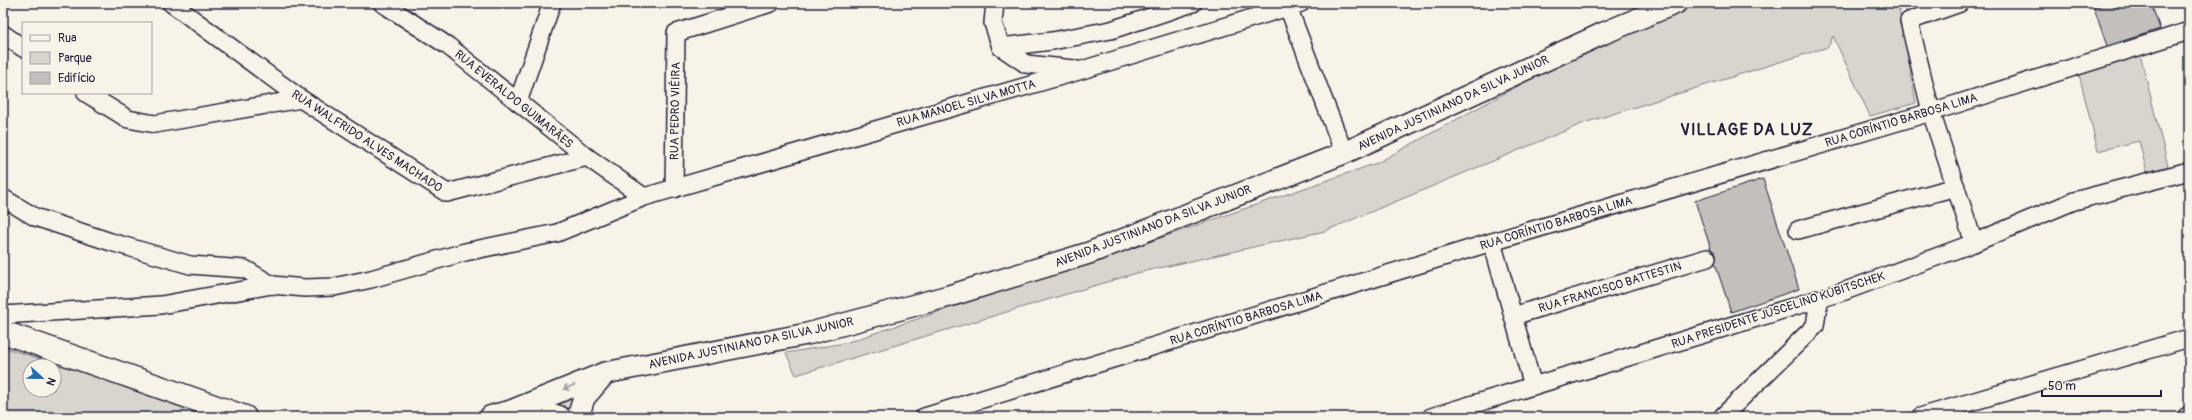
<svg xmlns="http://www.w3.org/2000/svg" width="2192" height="420" font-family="Pangolin,sans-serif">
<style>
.green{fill:#d8d5cf;stroke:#7d7c85;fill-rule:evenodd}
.building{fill:#c2bfbd;stroke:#22223b}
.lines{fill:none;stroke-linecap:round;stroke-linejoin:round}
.minor-casing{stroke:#22223b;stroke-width:20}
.tertiary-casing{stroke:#22223b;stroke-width:24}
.secondary-casing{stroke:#22223b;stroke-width:25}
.minor{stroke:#f7f3e8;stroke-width:17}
.tertiary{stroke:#f7f3e8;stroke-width:21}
.secondary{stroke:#f7f3e8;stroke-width:22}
.oneway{stroke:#97959a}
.labels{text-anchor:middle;stroke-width:3;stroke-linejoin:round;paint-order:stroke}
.street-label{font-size:12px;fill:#22223b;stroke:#f7f3e8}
.district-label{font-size:16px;font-weight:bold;letter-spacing:1px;fill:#22223b;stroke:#f7f3e8}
</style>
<rect width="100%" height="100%" fill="#f7f3e8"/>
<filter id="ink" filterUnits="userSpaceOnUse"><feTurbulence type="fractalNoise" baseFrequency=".025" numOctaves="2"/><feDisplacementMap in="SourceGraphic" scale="8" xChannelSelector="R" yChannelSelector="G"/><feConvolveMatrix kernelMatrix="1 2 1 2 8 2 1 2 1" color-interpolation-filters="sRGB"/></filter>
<g filter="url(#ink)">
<g class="green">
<path d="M1689,3H1898L1916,103L1870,116L1833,36L1828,47L1584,123L1325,231L1137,273L796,375L786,353L845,343L1157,239L1377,163L1593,45Z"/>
<path d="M1905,3H1941L1906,16Z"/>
<path d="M2140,54L2168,166L2147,172L2139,141L2098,151L2078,70Z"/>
<path d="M3,347L222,417H3ZM30,366H54V390H30Z"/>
<path d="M580,392L571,414L547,405Z"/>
</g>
<g class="building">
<path d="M2107,3H2151L2160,29L2107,46L2094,8Z"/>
<path d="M1763,179L1799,289L1731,312L1715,263L1716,255L1711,249L1695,201Z"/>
</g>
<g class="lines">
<g class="minor-casing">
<g id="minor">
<path d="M171,3L301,99L447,193L587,157"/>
<path d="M382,3L448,46L587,157L644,197"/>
<path d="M995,3L993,23L1001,47L1026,64L1074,69"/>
<path d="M1960,3L1909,21L1931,112L1974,243"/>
<path d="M1288,7L1344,153"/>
<path d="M3,34L23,48"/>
<path d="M1001,47L1052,41L1111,30L1193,3"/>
<path d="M86,93L128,119L155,124L301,99"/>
<path d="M518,102L552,3"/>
<path d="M674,189L676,33L771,3"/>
<path d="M3,198L35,217L111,242L190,265L245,269L272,285"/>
<path d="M1798,230L1956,187"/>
<path d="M1492,242L1533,386"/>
<path d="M3,315L161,305L272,285L305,288L334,287L371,279L465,252L557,233L644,197L1082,70L1301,3"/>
<path d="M1513,316L1707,258"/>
<path d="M924,417L1492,242L1931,112L2189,31"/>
<path d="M1431,417L1845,291L1971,244L2074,201L2189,171"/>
<path d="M1722,417L1815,326L1819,299"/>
<path d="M1920,417L2189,338"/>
<path d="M2186,417L2189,415"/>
</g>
</g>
<g class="tertiary-casing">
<g id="tertiary">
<path d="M511,411L605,373L807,334L949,296L1089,253L1344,153L1604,33L1676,3"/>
<path d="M578,417L584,398L603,376"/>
</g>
</g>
<g class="secondary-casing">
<g id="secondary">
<path d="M3,332L245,417"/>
<path d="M491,417C516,409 534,408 559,417"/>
</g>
</g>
<use href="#minor" class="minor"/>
<use href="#tertiary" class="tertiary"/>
<use href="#secondary" class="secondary"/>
</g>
<defs><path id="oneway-shaft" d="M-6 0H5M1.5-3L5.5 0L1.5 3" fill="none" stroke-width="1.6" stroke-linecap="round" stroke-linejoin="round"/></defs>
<use class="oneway" href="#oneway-shaft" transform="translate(569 387) rotate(158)"/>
</g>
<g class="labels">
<g class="street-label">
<text transform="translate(514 99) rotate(39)" y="4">RUA EVERALDO GUIMARÃES</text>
<text transform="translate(966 103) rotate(-16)" y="4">RUA MANOEL SILVA MOTTA</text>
<text transform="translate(1453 103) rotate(-25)" y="4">AVENIDA JUSTINIANO DA SILVA JUNIOR</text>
<text transform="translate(675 111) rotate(-89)" y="4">RUA PEDRO VIÊIRA</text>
<text transform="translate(1901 120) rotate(-17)" y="4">RUA CORÍNTIO BARBOSA LIMA</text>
<text transform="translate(367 141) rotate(33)" y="4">RUA WALFRIDO ALVES MACHADO</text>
<text transform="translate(1556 223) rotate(-17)" y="4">RUA CORÍNTIO BARBOSA LIMA</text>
<text transform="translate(1153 226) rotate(-21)" y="4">AVENIDA JUSTINIANO DA SILVA JUNIOR</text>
<text transform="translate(1610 287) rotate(-17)" y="4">RUA FRANCISCO BATTESTIN</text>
<text transform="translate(1778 310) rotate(-18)" y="4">RUA PRESIDENTE JUSCELINO KUBITSCHEK</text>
<text transform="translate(1246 318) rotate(-17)" y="4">RUA CORÍNTIO BARBOSA LIMA</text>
<text transform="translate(751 343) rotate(-12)" y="4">AVENIDA JUSTINIANO DA SILVA JUNIOR</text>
</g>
<g class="district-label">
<text x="1747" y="135">VILLAGE DA LUZ</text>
</g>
</g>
<rect width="2192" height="420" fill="none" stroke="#f7f3e8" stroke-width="16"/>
<rect x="8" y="8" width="2176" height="404" fill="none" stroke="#22223b" stroke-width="1.5" filter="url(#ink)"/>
<rect x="22" y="22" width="130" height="72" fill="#f7f3e8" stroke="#a29fa3"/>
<rect x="30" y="35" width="20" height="6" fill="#f7f3e8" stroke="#a29fa3"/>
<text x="58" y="42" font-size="12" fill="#22223b">Rua</text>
<rect x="30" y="52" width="20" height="12" fill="#d8d5cf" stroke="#a29fa3"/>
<text x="58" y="62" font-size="12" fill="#22223b">Parque</text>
<rect x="30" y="72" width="20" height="12" fill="#c2bfbd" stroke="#a29fa3"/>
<text x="58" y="82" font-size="12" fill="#22223b">Edifício</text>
<g transform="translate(42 378) rotate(112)"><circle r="19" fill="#f7f3e8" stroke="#a29fa3"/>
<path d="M0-3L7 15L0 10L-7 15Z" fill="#1f6fb2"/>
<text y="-6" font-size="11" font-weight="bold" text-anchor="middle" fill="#22223b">N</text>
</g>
<path d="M2042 390v6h119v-6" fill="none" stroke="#22223b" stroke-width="2"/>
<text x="2048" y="390" font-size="12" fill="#22223b" stroke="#f7f3e8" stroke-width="3" paint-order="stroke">50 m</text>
</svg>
